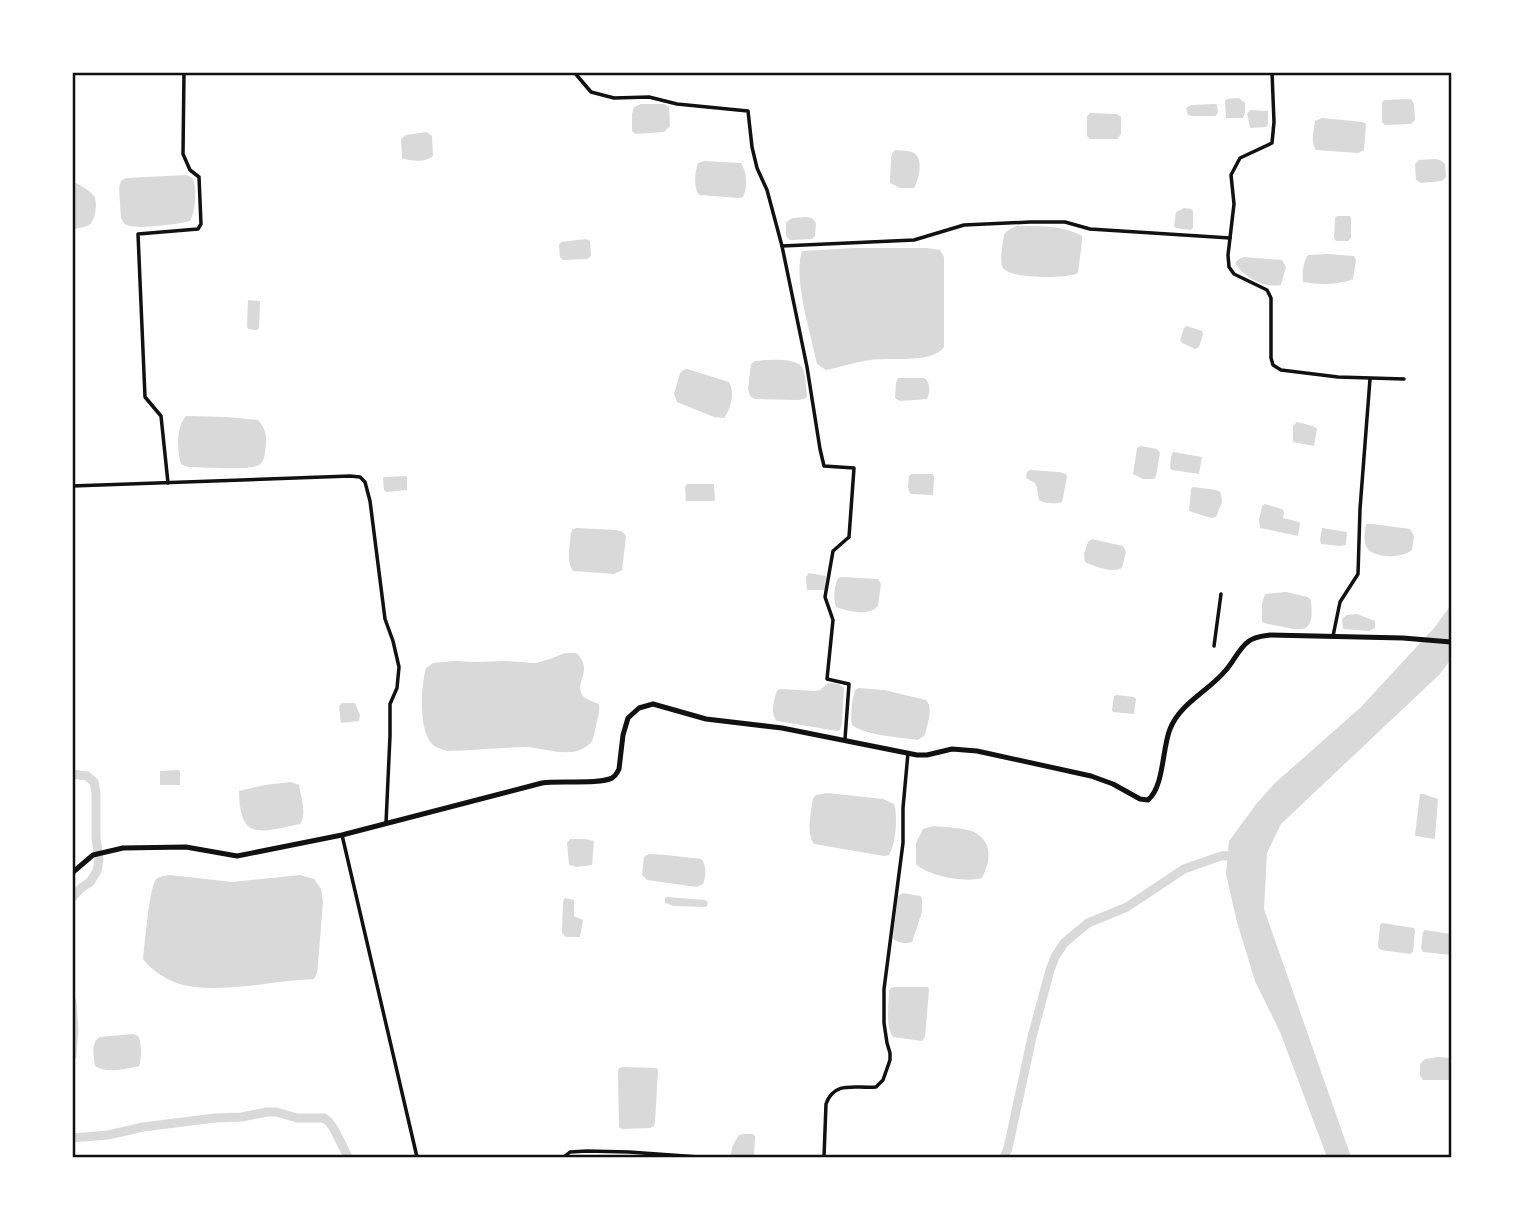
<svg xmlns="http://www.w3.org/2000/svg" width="1523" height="1229" font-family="'PT Serif',serif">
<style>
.water{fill:#d9d9d9}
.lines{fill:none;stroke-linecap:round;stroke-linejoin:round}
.canal{stroke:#d9d9d9;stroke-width:9}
.minor{stroke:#111;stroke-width:3.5}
.secondary{stroke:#111;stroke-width:5}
.neatline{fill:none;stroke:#111;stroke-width:2.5}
</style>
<rect width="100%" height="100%" fill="#fff"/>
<g class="water">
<path d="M1239,98L1245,103V113L1243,118H1226L1225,101L1227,99Z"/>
<path d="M1411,99L1414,104L1415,120L1411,124L1385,125L1382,122V103L1384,100Z"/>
<path d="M641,104H664L669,107L670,126L664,132L635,134L632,131V114L634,107Z"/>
<path d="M1215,104L1217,105L1218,113L1215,116H1191L1188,115L1186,108L1191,105Z"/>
<path d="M1251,110L1268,111V124L1266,127L1250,128L1247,113Z"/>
<path d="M1090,113L1117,114L1121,117V134L1117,139H1090L1087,136V116Z"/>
<path d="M1322,118L1363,122L1366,124L1364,150L1358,153L1316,150C1310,142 1314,130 1315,121Z"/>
<path d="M427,132L432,136L433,156C426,162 411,162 402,158L401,139L406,135Z"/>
<path d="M896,150C901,151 910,150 914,153C924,159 919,180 914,188H900L890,183L891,157L893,152Z"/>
<path d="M1435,159L1440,160L1445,164L1446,177L1442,181L1421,183L1416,180L1415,164L1419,160Z"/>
<path d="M705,161L741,163C747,172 748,187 743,197L739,198L699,195C693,187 695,172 698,163Z"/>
<path d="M186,175C188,176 190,176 192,178C198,186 195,214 190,221C179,224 140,229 130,226C124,225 124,223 121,218L119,188L121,181L126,178Z"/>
<path d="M72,182C78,183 93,192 95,198C97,205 96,220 89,225C84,228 77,228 72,229Z"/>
<path d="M1184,208L1191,209L1193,211V228L1190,230L1176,228L1174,226L1176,212Z"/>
<path d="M1337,216H1350L1351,219V238L1348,241H1336L1334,238L1335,218Z"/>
<path d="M806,217L812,218L816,223L815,236L812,239L790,240L786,236V222L793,218Z"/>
<path d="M1016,226C1038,226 1063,225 1082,236V241L1078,273C1067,279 1010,279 1003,268C999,262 1003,242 1004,235L1007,231Z"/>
<path d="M586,239L590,241L591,256L587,259L563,260L560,257L559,245L561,242Z"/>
<path d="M854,248H927L940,250L944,257V347C932,364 890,357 870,360C855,362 841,367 826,370L817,364C811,334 793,279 802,251Z"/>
<path d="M1328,254L1354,256L1356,260L1353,279C1339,285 1319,285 1303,282C1302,274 1303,262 1308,255Z"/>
<path d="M1244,257L1282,260L1286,267L1281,285C1263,288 1245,278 1235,263L1239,259Z"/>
<path d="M248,300L260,301L259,328L257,330L248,329L247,327Z"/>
<path d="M1187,326L1202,331L1203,334L1199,347L1195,349L1182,343L1180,340L1184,328Z"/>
<path d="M755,361C766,360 795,357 802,367C806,374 806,389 807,397L804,399L799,400L755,399L750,396L748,389L751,364Z"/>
<path d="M687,369L729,382C735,392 731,409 724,418L714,417L677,402L674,394L680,373L683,370Z"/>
<path d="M898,378H924C931,381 930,393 927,399L900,401L895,398L896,383Z"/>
<path d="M186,416L226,417L258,420C265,427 267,436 266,445C265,452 265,462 259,465C249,471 201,467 188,467L181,464C177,451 176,426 186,416Z"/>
<path d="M1297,422L1313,426L1317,429L1314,446L1293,442V426Z"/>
<path d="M1141,446L1157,449L1160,453L1156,476L1154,479H1143L1133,474L1137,448Z"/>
<path d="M1173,452L1202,457L1199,474L1172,470L1170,468L1171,457Z"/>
<path d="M1030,470L1059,472L1066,474L1067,477L1062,502C1055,504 1045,504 1039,500L1037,488L1035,483L1026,478L1027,472Z"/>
<path d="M911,474H933L934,478L933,495L910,494L908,487L909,476Z"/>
<path d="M406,476L407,478V490L386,492L384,490L383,478L385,477Z"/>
<path d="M687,484H714L715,500L713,501H686L685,487Z"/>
<path d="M1193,487L1217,490L1221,493L1222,502L1216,517L1211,518L1189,511L1191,489Z"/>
<path d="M1265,504L1282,509L1284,512L1283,518L1299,522L1300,524L1298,536L1260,528L1259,520L1262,506Z"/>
<path d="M1366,524H1373L1410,529L1414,536L1412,550C1403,558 1375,559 1367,548C1363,542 1365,531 1366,524Z"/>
<path d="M576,528L617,530L623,532L626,536L622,570L614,574L573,571C566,561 570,545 571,533L572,530Z"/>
<path d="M1322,528L1347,532L1346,545L1340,546L1321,544L1320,540Z"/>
<path d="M1092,539L1123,546L1126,552L1122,568C1112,573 1095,567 1085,562L1084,554L1088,542Z"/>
<path d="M809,573L826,576L825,590H807L806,577Z"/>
<path d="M842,577L878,579L881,584L878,606C868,617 848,611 836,607C833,598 834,587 838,578Z"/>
<path d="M1286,592L1308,597L1311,600C1313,625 1311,634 1284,627C1276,625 1269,625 1262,622V603L1265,594Z"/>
<path d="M1451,605V659L1440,674L1281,824L1267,853L1264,909L1351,1157H1327L1280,1032L1255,981L1237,922L1226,874L1229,841L1257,803L1275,783L1361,707L1434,628Z"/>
<path d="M1357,614L1375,621V628L1369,631L1343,629L1342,619L1347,615Z"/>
<path d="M565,653H576C595,670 573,683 583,696C587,700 594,702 599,704C600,711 598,718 596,725C595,730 594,737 592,741C576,762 544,747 524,747C498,748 473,750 447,751C442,749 436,748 432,744C418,728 421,687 426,668L433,663L454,661L477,662L504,661L536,663L550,659Z"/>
<path d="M828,683L839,684L844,688L842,723L840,730L837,731L777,721C770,714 774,699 777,691L780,689L816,691L820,690Z"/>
<path d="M859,688L884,690L926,700C934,709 927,724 925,735L918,740C899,737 867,736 852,725C850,714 852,700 855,690Z"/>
<path d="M1117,695L1134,697L1136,699L1134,714L1113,712L1112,710L1114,696Z"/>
<path d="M342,703H355L360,715L359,721L341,723L339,706Z"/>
<path d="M179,770L180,772V785H160V771Z"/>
<path d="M291,782L299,785C301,797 307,814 300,824C260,832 240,842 239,791L265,785Z"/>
<path d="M827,793L883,799L894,804C898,816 896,844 889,855L884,856L814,844C806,833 811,812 813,798L816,795Z"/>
<path d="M1420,794H1423L1438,799L1435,837L1434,839L1416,836L1415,835Z"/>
<path d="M933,826C942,827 967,828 974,832C993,842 991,861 982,878C965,883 928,876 916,864V843L923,829Z"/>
<path d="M570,839H585L594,841L592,865L577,867L569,865L567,843Z"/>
<path d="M649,854L666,855L701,859C707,865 706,877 703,884L697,887L647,880L642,875L644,857Z"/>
<path d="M170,875L232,882L300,875L314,879L321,889L323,902L318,964L317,973L314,979C305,980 296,980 287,981C256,985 213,992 183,985C168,981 152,971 143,959C145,943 149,892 155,881C158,876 164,876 170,875Z"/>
<path d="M903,893L920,896L922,898V912L912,942C907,944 896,943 893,938L898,896Z"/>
<path d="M668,897L705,900L708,902L707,906L705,907L674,906L665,903V898Z"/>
<path d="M565,898L574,900V916L583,920L580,937H566L562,933L563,902Z"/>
<path d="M1382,923L1414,928L1415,930L1413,952L1410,954L1381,950L1378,947L1380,925Z"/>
<path d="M1425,930L1451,934V955L1423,952L1421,948L1423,932Z"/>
<path d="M894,987H928L929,990L925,1037L922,1041L893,1037C885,1026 889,1004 889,990L891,988Z"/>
<path d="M133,1034L138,1036C142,1044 142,1058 139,1066C125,1069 107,1074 95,1066C94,1056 90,1043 100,1037Z"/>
<path d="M1438,1057L1451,1058V1080H1423L1420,1075V1064L1425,1059Z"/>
<path d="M623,1067L657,1068L658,1071L655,1122L654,1126L650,1128L622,1129L619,1127L618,1071L619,1068Z"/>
<path d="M744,1134H752L755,1136L754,1157H730L733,1145L739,1135Z"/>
</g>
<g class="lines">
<g class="canal">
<path d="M72,774L87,776L94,782L96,793V838L99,860L97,871L90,882L81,888L72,898"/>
<path d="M72,1002L74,1029L72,1056"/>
<path d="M72,1138L108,1135L143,1127L215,1118L242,1117L267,1112H276L297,1118H324L329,1122L334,1129L348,1157"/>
<path d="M1004,1157L1008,1148L1032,1037L1050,970L1055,957L1064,943L1088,923L1127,907L1184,869L1221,856L1237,855"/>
</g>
<g class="minor">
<path d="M574,72L591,92L614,98L649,97L677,104L748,111L752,147L757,168L767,190L782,246"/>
<path d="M1272,72L1274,122L1272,143L1240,158L1231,175L1234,204L1228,255L1229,267L1234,274L1267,290L1271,298V358L1273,365L1281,370L1338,377L1404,379"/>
<path d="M168,483L161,416L145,397L138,234L198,229L201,224L199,177L190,170L183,154L184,72"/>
<path d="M72,486L350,476L360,477L365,482L370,501L385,619L393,641L399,667L397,688L390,704V736L386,823"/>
<path d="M1333,636L1340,602L1358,574L1360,509L1370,379"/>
<path d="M1214,646L1221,594"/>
<path d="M845,739L849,684L827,679L833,620L825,597L833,551L849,537L854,468L824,466L820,449L807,367L782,246L914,240L964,225L1030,222H1065L1090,229L1230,238"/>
<path d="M342,835L417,1157"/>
<path d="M564,1157L570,1152L587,1151L629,1152L699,1157"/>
<path d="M824,1157L826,1104C834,1080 856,1089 876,1087L883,1080L890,1060V1053L887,1043L884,1023V989L903,843V808L908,753"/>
</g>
<path class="secondary" d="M72,873L93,855L123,848L186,847L237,856L342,835L542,783C559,780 599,785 612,778C617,775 616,774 619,769L623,735L628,718L639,708L653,704L706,719L782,728L917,755H927L952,749L977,751L1091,776L1113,784L1140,799L1148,800C1164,787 1162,749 1170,729C1180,703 1209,691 1226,670C1234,661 1239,648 1249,641C1256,636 1263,636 1270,635L1403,638L1451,642"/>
</g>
<rect width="1523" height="1229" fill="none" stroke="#ffffff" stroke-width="147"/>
<rect x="74" y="74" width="1376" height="1082" class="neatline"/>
</svg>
